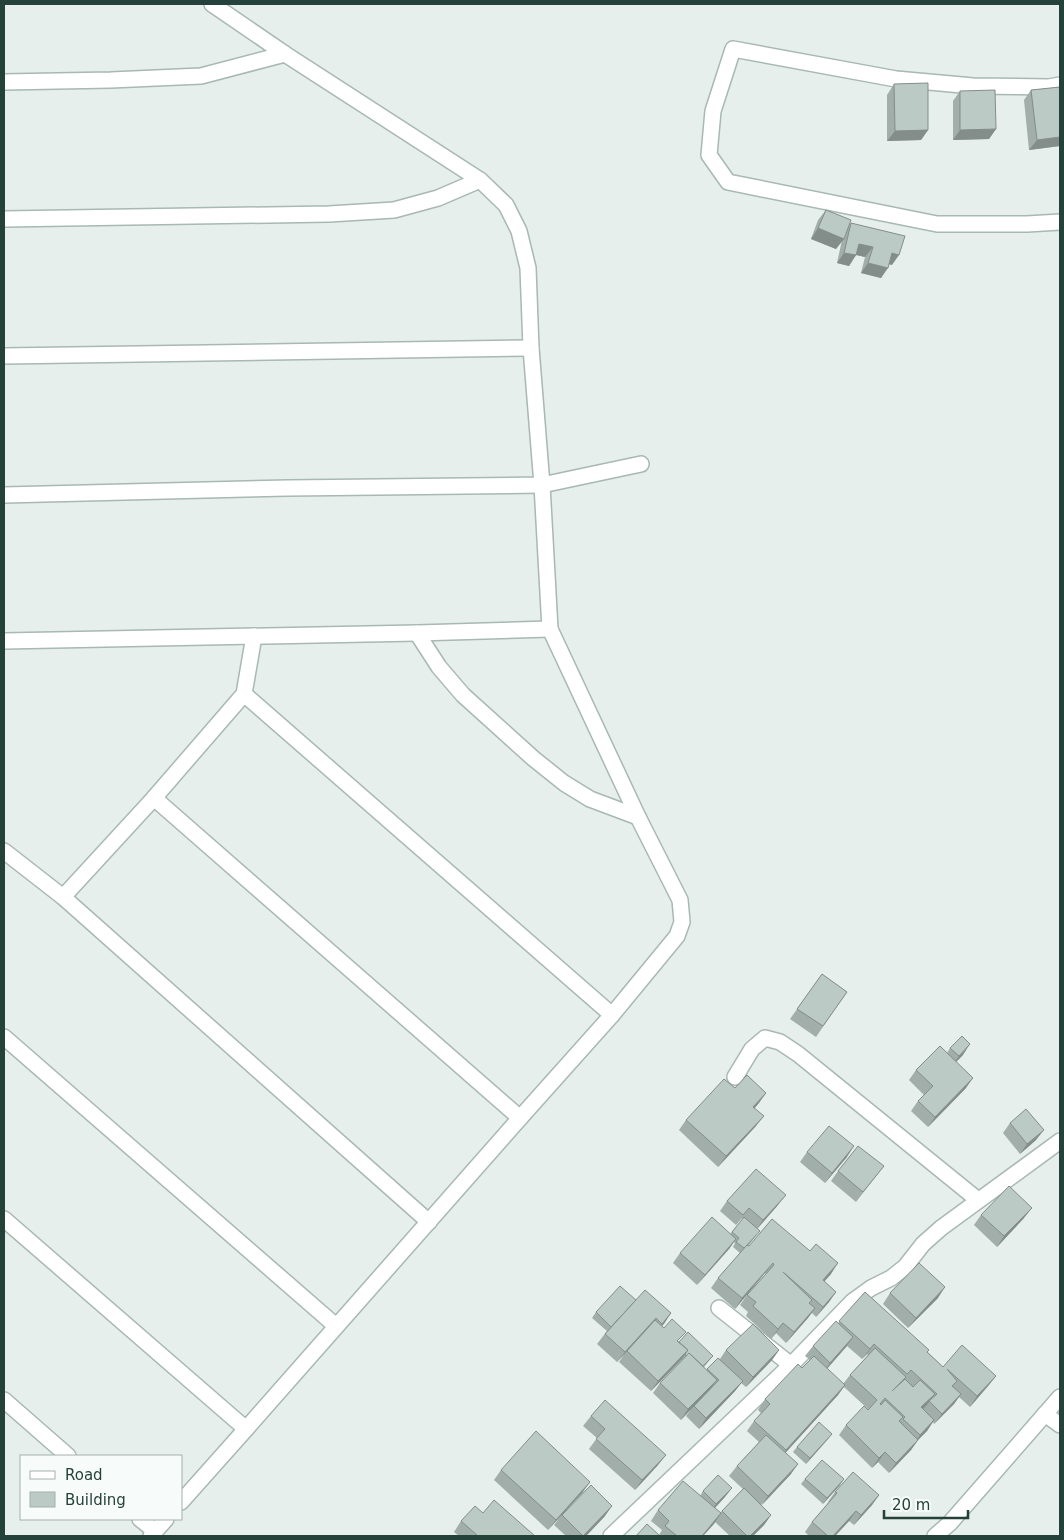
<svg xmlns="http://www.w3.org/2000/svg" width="1064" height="1540" font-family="'DejaVu Sans',sans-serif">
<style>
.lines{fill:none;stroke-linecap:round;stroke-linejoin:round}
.minor-casing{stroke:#a8b8b2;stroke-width:18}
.minor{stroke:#fff;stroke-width:15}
.wall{fill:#a1aea9;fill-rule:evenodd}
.shaded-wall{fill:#838d89}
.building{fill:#bbcac4;stroke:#838d89}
</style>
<rect width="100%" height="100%" fill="#e6efeb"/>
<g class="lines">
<g class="minor-casing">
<g id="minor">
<path d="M4,82L111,80L201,76L285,54"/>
<path d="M1060,85L1049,87L973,86L896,79L733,49L713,111L709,155L728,182L937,224H1027L1060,222"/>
<path d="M4,219L329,214L394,210L438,198L480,180"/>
<path d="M4,356L531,348"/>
<path d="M4,495L288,488L542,485L641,464"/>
<path d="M417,633L439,667L463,695L534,759L564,783L590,799L638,817"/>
<path d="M4,641L417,633L550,629"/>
<path d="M244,694L612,1015"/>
<path d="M154,798L520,1118"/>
<path d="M4,851L63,897L429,1222"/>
<path d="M63,897L154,798L244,694L254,636"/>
<path d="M4,1037L336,1326"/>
<path d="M735,1077L752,1049L765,1038L780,1042L798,1054L978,1200"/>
<path d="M4,1219L246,1429L520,1118L612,1015L677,936L682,922L680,900L638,817L550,629L542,485L531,348L528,268L519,231L506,205L480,180L285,54L212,4"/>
<path d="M719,1308L791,1365"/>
<path d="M4,1400L68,1456"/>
<path d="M1045,1414L1060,1425"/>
<path d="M181,1502L246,1429"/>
<path d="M140,1519L155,1531"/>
<path d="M151,1536L166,1519"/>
<path d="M611,1536L791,1365L853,1301L871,1288L891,1278L905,1267L923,1244L941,1228L1060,1141"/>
<path d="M935,1536L950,1523L1060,1397"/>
</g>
</g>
<use href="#minor" class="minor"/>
</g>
<g class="wall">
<path d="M894,84L928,130L921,140L887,141V95Z"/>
<path d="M1060,87V146L1029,150L1024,100L1031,90Z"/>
<path d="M960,91L996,129L989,139L953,140V101Z"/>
<path d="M826,210L848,228L851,223L892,265L889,264L881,278L861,273L865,257L856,255L849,266L837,263L842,240L836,249L811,239L818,220Z"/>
<path d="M822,974L847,992L816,1037L790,1019Z"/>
<path d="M950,1048L963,1055L956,1062L966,1088L928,1127L911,1111L918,1101L924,1095L909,1080L916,1070L947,1053Z"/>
<path d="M735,1088L766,1093L755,1108L756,1126L718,1167L679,1130L686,1120Z"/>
<path d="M1010,1123L1036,1140L1020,1154L1003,1133Z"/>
<path d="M807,1152L847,1157L825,1183L800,1162Z"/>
<path d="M884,1166L856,1202L831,1181L838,1171Z"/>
<path d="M727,1201L778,1205L757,1229L756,1236L748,1246L831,1274L824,1281L836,1292L829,1302L816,1317L812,1313L786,1343L776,1333L771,1339L746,1316L748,1312L740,1305L747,1295L766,1274L765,1273L735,1309L711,1288L718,1278L740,1253L733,1247L735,1243L734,1242L729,1249L697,1285L673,1263L680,1253L730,1234L743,1219L742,1218L736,1225L720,1211Z"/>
<path d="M981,1215L1024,1218L997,1247L974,1225Z"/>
<path d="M865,1292L943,1367L996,1376L988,1386L970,1407L959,1397L954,1404L934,1424L933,1422L927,1431L918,1440L911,1450L889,1473L878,1462L872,1468L839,1435L846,1425L868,1409L844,1387L838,1395L785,1453L791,1474L761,1505L771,1515L764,1525L753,1536H730L715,1522L703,1536H636L659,1535L662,1530L651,1521L658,1510L700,1496L703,1491L732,1488L724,1498L715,1508L720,1513L743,1489L729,1476L737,1466L759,1442L747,1431L754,1421L761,1413L758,1410L765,1399L802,1368L810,1360L805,1356L813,1346L838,1323ZM847,1346L862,1359L867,1354L868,1355L850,1375L843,1384L827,1369Z"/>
<path d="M890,1293L938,1298L908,1328L883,1304Z"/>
<path d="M636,1300L671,1313L662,1326L679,1342L713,1356L704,1367L706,1370L718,1358L720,1359L726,1350H779L772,1360L746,1387L741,1383L735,1391L699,1429L686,1416L692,1408L681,1420L653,1393L660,1383L682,1360H681L651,1391L619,1362L624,1355L617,1362L597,1344L607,1331L592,1318L596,1312Z"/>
<path d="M591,1416L658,1465L635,1490L589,1449L597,1438L583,1426Z"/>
<path d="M828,1439L806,1464L793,1452L797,1447Z"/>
<path d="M501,1470L583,1492L566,1510L605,1516L586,1536H566L554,1525L561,1516L548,1530L494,1480Z"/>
<path d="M805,1479L840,1485L823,1504L801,1484Z"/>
<path d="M835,1492L879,1495L872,1505L854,1525L849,1521L835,1536H809L805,1532L812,1522L829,1502H828Z"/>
<path d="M483,1513L535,1536H459L454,1532L461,1521Z"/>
</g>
<g class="shaded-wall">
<path d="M996,129L989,139L953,140L960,130Z"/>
<path d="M928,130L921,140L887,141L895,131Z"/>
<path d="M1060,137V146L1029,150L1037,140Z"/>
<path d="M818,228L844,239L836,249L811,239Z"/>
<path d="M859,244L873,247L865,257L852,254Z"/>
<path d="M844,253L856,255L849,266L837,263Z"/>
<path d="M892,253L899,255L892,265L885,263Z"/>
<path d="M868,263L888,268L881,278L861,273Z"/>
<path d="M970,1044L963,1055L951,1067L959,1056Z"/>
<path d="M973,1078L966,1088L928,1127L935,1117Z"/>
<path d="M766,1093L759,1103L746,1117L753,1107Z"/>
<path d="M764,1116L756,1126L718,1167L726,1156Z"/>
<path d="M1044,1130L1036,1140L1020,1154L1027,1144Z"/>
<path d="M854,1146L847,1157L825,1183L832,1173Z"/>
<path d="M786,1195L778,1205L756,1230L763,1220Z"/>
<path d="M1032,1208L1024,1218L997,1247L1004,1236Z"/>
<path d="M736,1239L729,1249L697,1285L705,1275Z"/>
<path d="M773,1263L765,1273L735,1309L742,1298Z"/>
<path d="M838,1263L831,1274L816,1291L823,1280Z"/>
<path d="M945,1287L938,1298L908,1328L916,1318Z"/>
<path d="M836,1292L829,1302L816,1317L823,1307Z"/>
<path d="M815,1308L808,1318L786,1343L794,1332Z"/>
<path d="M671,1313L664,1324L654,1334L662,1324Z"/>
<path d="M656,1318L648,1328L617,1362L625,1352Z"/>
<path d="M783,1323L776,1333L771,1339L778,1329Z"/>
<path d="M853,1337L846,1347L823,1373L830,1363Z"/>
<path d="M874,1344L867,1354L862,1359Z"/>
<path d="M688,1350L681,1360L651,1391L658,1381Z"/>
<path d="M779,1350L772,1360L746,1387L753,1377Z"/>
<path d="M996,1376L988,1386L970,1407L977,1396Z"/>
<path d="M717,1380L709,1390L681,1420L688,1409Z"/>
<path d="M743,1381L735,1391L699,1429L706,1418Z"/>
<path d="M845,1385L838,1395L779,1460L786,1450Z"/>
<path d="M935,1394L926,1406L914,1418L921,1407Z"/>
<path d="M961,1394L954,1404L934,1424L942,1414Z"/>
<path d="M934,1420L927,1431L913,1445L920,1435Z"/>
<path d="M832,1434L828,1439L806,1464L810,1458Z"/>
<path d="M918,1440L911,1450L889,1473L896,1463Z"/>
<path d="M885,1452L878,1462L872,1468L879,1458Z"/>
<path d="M666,1455L658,1465L635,1490L642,1480Z"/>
<path d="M798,1464L791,1474L761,1506L768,1496Z"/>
<path d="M844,1479L840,1485L823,1504L827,1498Z"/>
<path d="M590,1482L583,1492L548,1530L556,1520Z"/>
<path d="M732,1488L724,1498L709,1514L716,1504Z"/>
<path d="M879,1495L872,1505L854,1525L861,1515Z"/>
<path d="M612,1506L605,1516L586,1536H583Z"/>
<path d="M856,1511L849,1521L835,1536H833Z"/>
<path d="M721,1513L714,1524L703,1536H702Z"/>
<path d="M771,1515L764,1525L753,1536H750Z"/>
</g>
<g class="building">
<path d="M928,83V130L895,131L894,84Z"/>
<path d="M1060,87V137L1037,140L1031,90Z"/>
<path d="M995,90L996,129L960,130V91Z"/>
<path d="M826,210L851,220L844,239L818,228Z"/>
<path d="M851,223L905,236L899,255L892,253L888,268L868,263L873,247L859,244L856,255L844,253Z"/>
<path d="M822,974L847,992L823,1026L797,1009Z"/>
<path d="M962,1036L970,1044L959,1056L950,1048Z"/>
<path d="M940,1046L973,1078L935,1117L918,1101L933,1086L916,1070Z"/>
<path d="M747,1075L766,1093L753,1107L764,1116L726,1156L686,1120L724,1079L735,1088Z"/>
<path d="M1026,1109L1044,1130L1027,1144L1010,1123Z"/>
<path d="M829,1126L854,1146L832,1173L807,1152Z"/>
<path d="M858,1146L884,1166L863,1192L838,1171Z"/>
<path d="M756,1169L786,1195L763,1220L749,1208L743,1215L727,1201Z"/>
<path d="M1009,1186L1032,1208L1004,1236L981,1215Z"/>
<path d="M712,1217L736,1239L705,1275L680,1253Z"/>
<path d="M744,1217L760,1231L747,1245L744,1248L736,1242L739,1238L732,1232Z"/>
<path d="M772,1219L810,1251L816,1244L838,1263L823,1280L836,1292L823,1307L783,1272L812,1300L809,1303L815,1308L794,1332L783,1323L778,1329L753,1306L756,1302L747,1295L774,1265L773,1263L742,1298L718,1278L747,1245L749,1246Z"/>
<path d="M919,1263L945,1287L916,1318L890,1293Z"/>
<path d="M620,1286L636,1300L611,1327L596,1312Z"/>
<path d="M645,1290L671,1313L662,1324L656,1318L625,1352L605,1334Z"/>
<path d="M865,1292L929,1350L927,1352L943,1367L962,1345L996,1376L977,1396L947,1369L957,1381L952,1386L961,1394L942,1414L929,1401L937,1394L911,1370L907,1374L874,1344L870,1349L839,1321Z"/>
<path d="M672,1319L686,1332L677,1341L688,1350L658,1381L627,1351L655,1320L664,1328Z"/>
<path d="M836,1321L853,1337L830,1363L813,1346Z"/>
<path d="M753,1324L779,1350L753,1377L726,1350Z"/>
<path d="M688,1332L713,1356L703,1366L689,1353L686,1356L685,1354L688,1350L679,1342Z"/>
<path d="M875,1348L906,1377L892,1391L905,1379L913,1387L920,1380L935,1394L921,1407L934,1420L920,1435L903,1419L905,1417L885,1398L880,1404L881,1405L885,1400L903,1417L899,1421L918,1440L896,1463L885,1452L879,1458L846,1425L864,1406L868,1410L877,1400L850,1375Z"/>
<path d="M689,1353L717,1380L688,1409L660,1383Z"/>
<path d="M814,1356L845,1385L786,1450L754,1421L770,1404L765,1399L798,1364L802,1368Z"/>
<path d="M718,1358L743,1381L706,1418L694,1406L719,1380L707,1369Z"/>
<path d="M605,1400L666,1455L642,1480L596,1439L605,1429L591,1416Z"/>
<path d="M819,1422L832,1434L810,1458L797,1447Z"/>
<path d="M536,1431L590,1482L556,1520L501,1470Z"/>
<path d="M766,1435L798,1464L768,1496L737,1466Z"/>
<path d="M822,1460L844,1479L827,1498L805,1479Z"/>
<path d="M853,1472L879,1495L861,1515L856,1511L833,1536H828L812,1522L837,1493L835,1492Z"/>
<path d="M718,1475L732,1488L716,1504L703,1491Z"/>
<path d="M683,1481L721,1513L702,1536H677L665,1526L669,1521L658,1510Z"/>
<path d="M591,1485L612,1506L583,1536L562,1515Z"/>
<path d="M744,1488L771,1515L750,1536H747L722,1511Z"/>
<path d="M494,1500L535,1536H478L461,1521L475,1506L483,1513Z"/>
<path d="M647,1524L660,1536H636Z"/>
</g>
<rect width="1064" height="1540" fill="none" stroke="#24423a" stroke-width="10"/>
<rect x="20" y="1455" width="162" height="65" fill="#f7fbf9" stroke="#a3b1ad"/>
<rect x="30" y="1471" width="25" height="8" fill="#ffffff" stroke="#a3b1ad"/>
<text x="65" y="1480" font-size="15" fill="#24423a">Road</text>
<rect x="30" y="1492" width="25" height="15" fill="#bbcac4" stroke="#a3b1ad"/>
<text x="65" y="1505" font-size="15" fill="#24423a">Building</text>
<path d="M884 1510v8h84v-8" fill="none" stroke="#24423a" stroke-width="2.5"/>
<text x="892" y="1510" font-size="15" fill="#24423a" stroke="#f7fbf9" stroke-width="4" paint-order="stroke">20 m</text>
</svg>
